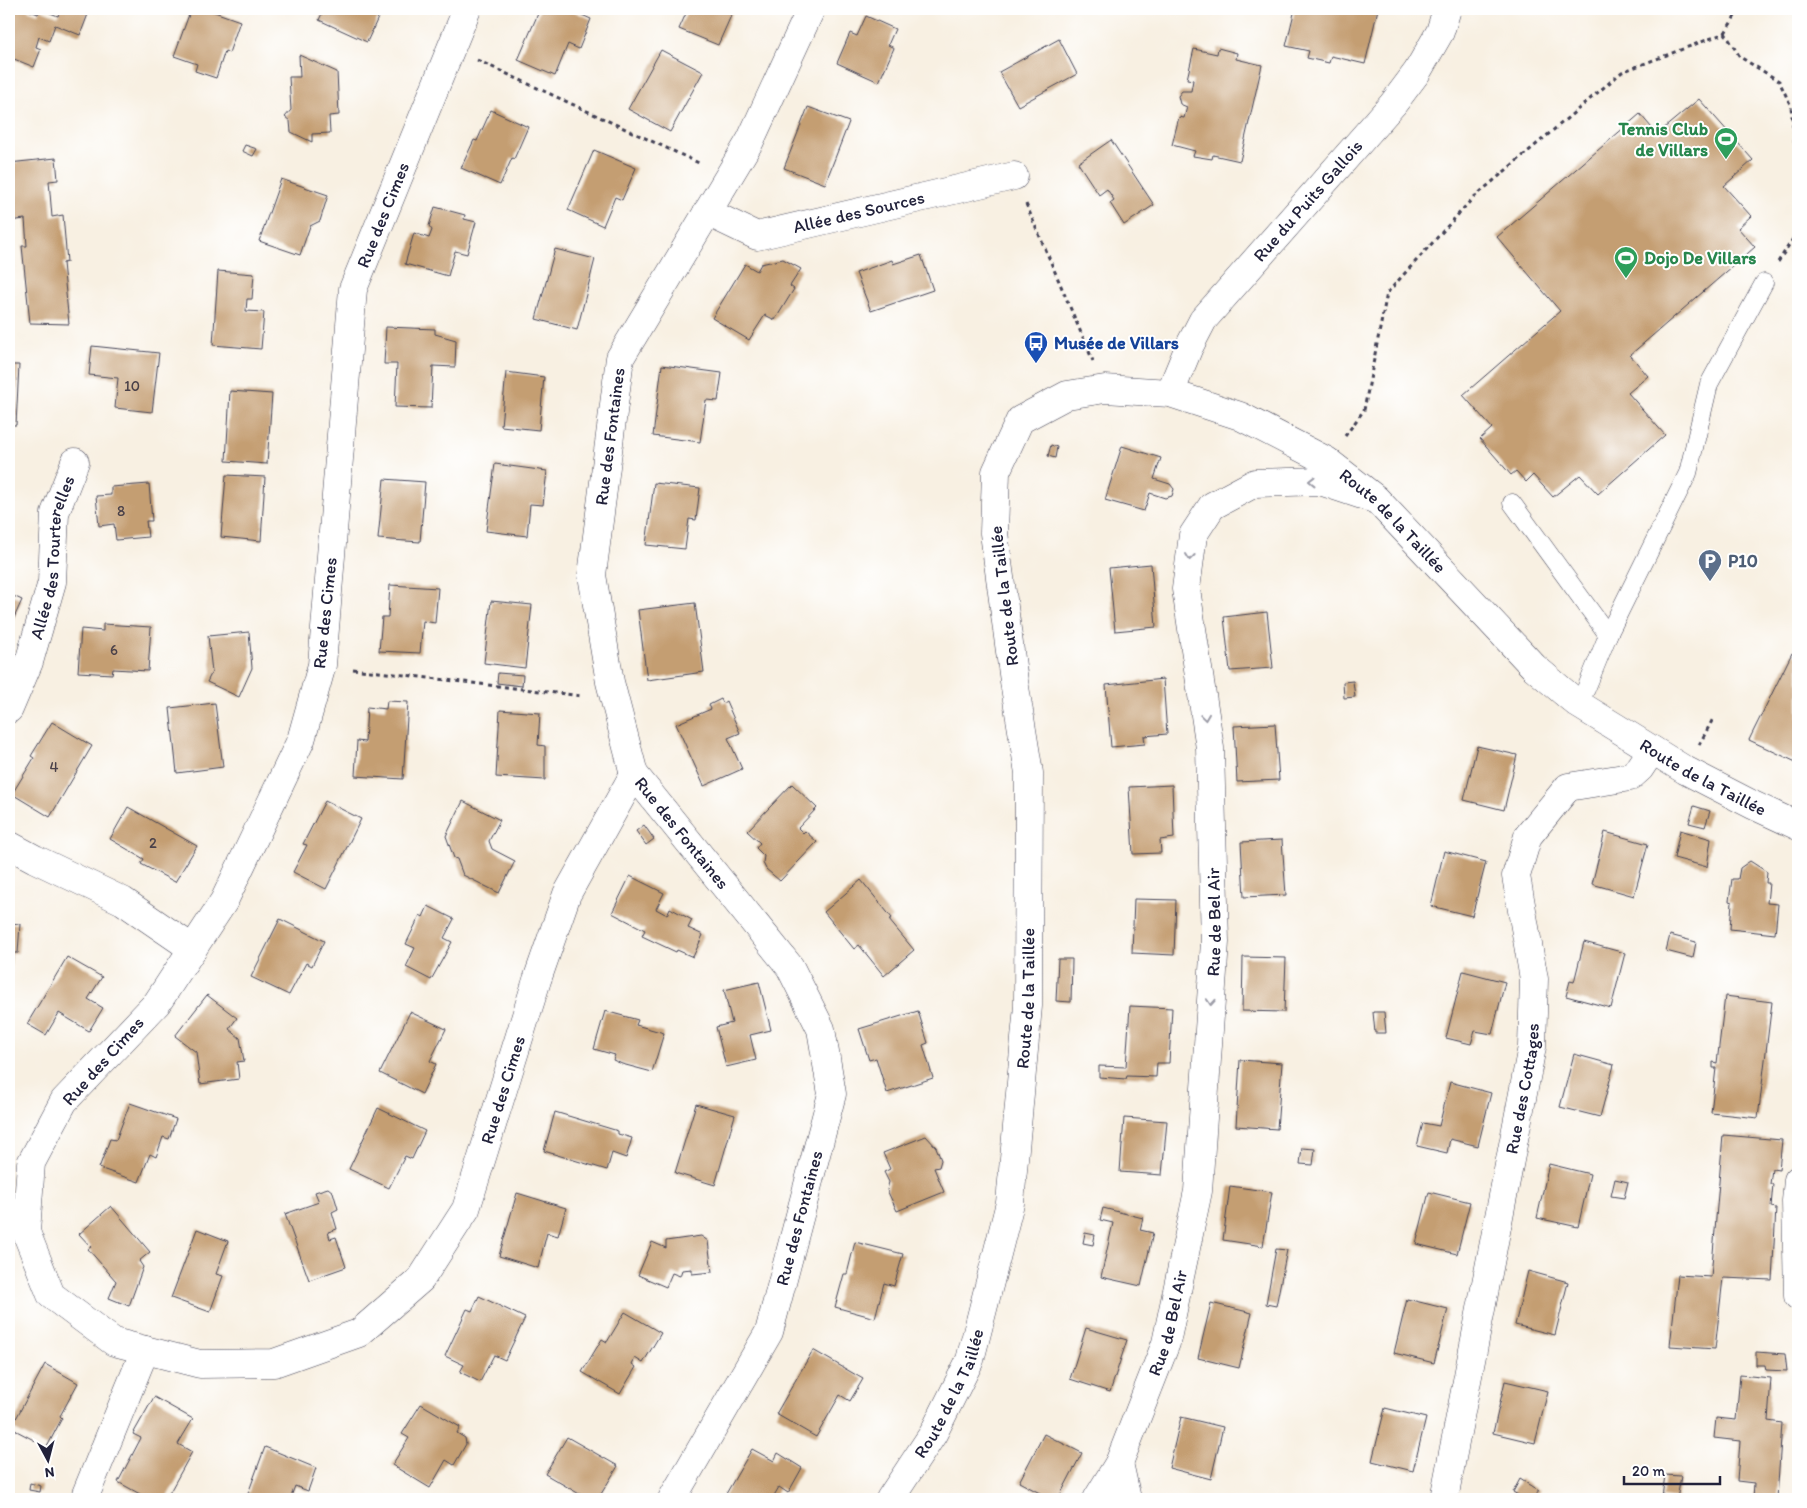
<svg xmlns="http://www.w3.org/2000/svg" width="1807" height="1508" font-family="Itim,sans-serif">
<style>
.building{fill:#c49e72}
.lines{fill:none;stroke-linecap:round;stroke-linejoin:round}
.service-casing{stroke:#424154;stroke-width:19}
.minor-casing{stroke:#424154;stroke-width:29}
.tertiary-casing{stroke:#424154;stroke-width:29}
.path{stroke:#424154;stroke-width:3;stroke-dasharray:4 4;stroke-linecap:butt}
.service{stroke:#fff;stroke-width:18}
.minor{stroke:#fff;stroke-width:28}
.tertiary{stroke:#fff;stroke-width:28}
.oneway{stroke:#9c9ca7}
.labels{text-anchor:middle;stroke-width:4;stroke-linejoin:round;paint-order:stroke}
.number-label{font-size:15px;fill:#4a4149}
.leisure-label{font-size:18px;font-weight:bold;fill:#27864d;stroke:#fff;text-anchor:end}
.street-label{font-size:18px;fill:#22223b;stroke:#fff}
.transit-label{font-size:18px;font-weight:bold;fill:#164399;stroke:#fff;text-anchor:start}
.service-label{font-size:18px;font-weight:bold;fill:#4e5e75;stroke:#fff;text-anchor:start}
</style>
<rect width="100%" height="100%" fill="#fff"/>
<filter id="ink" filterUnits="userSpaceOnUse"><feTurbulence type="fractalNoise" baseFrequency=".02" numOctaves="2"/><feDisplacementMap in="SourceGraphic" scale="10" xChannelSelector="R" yChannelSelector="G"/><feConvolveMatrix kernelMatrix="1 2 1 2 8 2 1 2 1" color-interpolation-filters="sRGB"/></filter>
<filter id="wash" filterUnits="userSpaceOnUse"><feTurbulence type="fractalNoise" baseFrequency=".0096" numOctaves="4" result="noise"/><feDisplacementMap in="SourceGraphic" scale="20" xChannelSelector="R" yChannelSelector="G"/><feGaussianBlur stdDeviation="1.12" result="paint"/><feColorMatrix in="noise" values="0 0 0 0 0 0 0 0 0 0 0 0 0 0 0 0 0 1.4 0 .05"/><feComposite in="paint" operator="in"/></filter>
<g filter="url(#wash)">
<rect width="100%" height="100%" fill="#f8f0e2"/>
<g id="blocks">
<g class="building">
<path d="M9,9H25L38,14L40,9L58,16L61,9H90L80,35L55,25L49,41L39,37L36,47L41,49L34,67L9,57Z"/>
<path d="M191,9H206L240,21L229,53L225,51L216,78L195,71L197,64L174,56Z"/>
<path d="M324,9H382L367,42L319,20Z"/>
<path d="M540,9H568L591,19L579,49L568,44L555,76L518,60Z"/>
<path d="M688,9H734L718,45L679,29Z"/>
<path d="M1295,9H1378L1365,64L1331,56L1329,63L1307,58L1309,51L1286,46Z"/>
<path d="M866,16L895,29L888,45L894,48L879,82L837,63L850,33L857,36Z"/>
<path d="M1059,39L1077,74L1018,106L999,72Z"/>
<path d="M1218,48L1237,53L1236,59L1262,65L1240,161L1213,155L1212,159L1193,156L1195,151L1172,145L1179,117L1184,118L1187,107L1180,104L1178,96L1182,91H1191L1193,80L1187,79L1194,49L1217,54Z"/>
<path d="M661,50L703,72L670,132L628,109Z"/>
<path d="M299,55L337,72L339,115L329,116L330,133L312,134V142L291,132L290,121L285,117L291,110L289,77H300Z"/>
<path d="M1699,99L1753,160L1724,186L1751,216L1738,228L1755,247L1630,355L1648,376L1628,393L1665,435L1598,494L1580,475L1553,497L1533,475L1526,482L1516,471L1511,475L1480,439L1492,428L1463,395L1560,311L1497,237L1640,114L1657,134Z"/>
<path d="M808,107L849,122L825,184L784,168Z"/>
<path d="M491,110L528,127L514,159L512,158L500,185L461,168L474,140L477,141Z"/>
<path d="M1111,140L1154,205L1124,225L1110,203L1114,200L1107,189L1099,195L1078,163Z"/>
<path d="M245,145L257,149L253,156L242,151Z"/>
<path d="M594,150L636,168L622,200L615,197L603,226L568,210Z"/>
<path d="M56,158L58,180L49,181L52,217L63,215L67,262L63,263L69,324L30,323L22,246H27L25,219L9,221V163Z"/>
<path d="M281,179L328,195L320,221L310,226L300,255L259,241Z"/>
<path d="M435,207L465,215L464,219L476,222L467,254L455,251L448,276L405,264L414,233L429,238L432,230L429,226Z"/>
<path d="M555,249L595,259L577,330L536,319Z"/>
<path d="M921,255L933,290L871,311L856,273L892,260L893,264Z"/>
<path d="M783,259L801,269L790,286L794,289L775,320L765,315L749,340L712,318L745,264L757,271L761,264Z"/>
<path d="M218,271L254,274L252,299H247L246,311L264,312L261,349L213,345Z"/>
<path d="M386,327L435,329V334L456,340L455,367L433,366L431,408L395,407L397,364H384Z"/>
<path d="M92,346L159,353L152,412L115,408L118,378L89,375Z"/>
<path d="M9,365H19L16,425H9Z"/>
<path d="M662,365L722,373L718,401L706,400L700,442L653,436Z"/>
<path d="M506,372L544,377L539,430L501,426Z"/>
<path d="M230,391L272,394L267,464L226,461Z"/>
<path d="M1051,445L1057,447L1055,458L1048,456Z"/>
<path d="M1122,446L1161,458L1154,479L1170,484L1174,489L1172,496L1165,498L1150,493L1144,511L1105,500Z"/>
<path d="M495,464L547,471L543,505L530,504L527,536L486,531Z"/>
<path d="M226,475L265,477L261,541L221,537Z"/>
<path d="M384,479L425,482L420,542L378,539Z"/>
<path d="M654,483L700,488L696,520L689,519L685,549L646,545Z"/>
<path d="M149,484L152,521H146L148,537L116,540L114,524L99,526L96,496L111,495V487Z"/>
<path d="M1151,564L1156,627L1115,631L1109,568Z"/>
<path d="M390,585L438,588L435,623L423,621L420,653L379,651L382,617H388Z"/>
<path d="M9,594L22,600L9,629Z"/>
<path d="M491,601L532,605L525,668L484,663Z"/>
<path d="M695,603L704,672L647,680L638,610Z"/>
<path d="M1267,612L1273,668L1230,671L1224,617Z"/>
<path d="M103,624L151,627L148,671L113,669L112,674L78,672L81,629L103,631Z"/>
<path d="M249,632L252,668L239,697L207,682L212,672L208,636Z"/>
<path d="M1792,653L1798,656V763L1749,740Z"/>
<path d="M498,673L523,675L522,686L497,683Z"/>
<path d="M1163,679L1167,734L1144,736L1145,744L1111,747L1106,685Z"/>
<path d="M1353,681L1355,697L1344,698L1343,682Z"/>
<path d="M721,699L723,703L726,701L740,733L728,738L742,769L704,786L676,724L711,709L709,705Z"/>
<path d="M387,701L408,702L403,779L355,776L357,741L365,742L367,707L386,709Z"/>
<path d="M215,703L223,767L177,773L170,708Z"/>
<path d="M500,710L540,713L538,745L545,746V780L496,777Z"/>
<path d="M52,722L92,746L50,817L12,794L34,758L31,756Z"/>
<path d="M1275,724L1279,780L1237,782L1234,726Z"/>
<path d="M1477,746L1517,755L1504,810L1464,800Z"/>
<path d="M792,784L817,808L798,828L803,833L805,831L817,842L780,881L766,869L763,863L764,856L756,848L760,843L747,831Z"/>
<path d="M1172,785L1174,838L1160,840L1161,853L1133,854L1129,787Z"/>
<path d="M325,801L361,819L326,889L293,872L307,845L303,844Z"/>
<path d="M463,801L500,820L489,841L492,849L515,861L499,893L463,875L457,859L454,858L446,836Z"/>
<path d="M1694,806L1710,811L1705,827L1689,823Z"/>
<path d="M128,807L197,846L175,882L141,864L144,859L110,839Z"/>
<path d="M644,825L654,839L646,845L636,831Z"/>
<path d="M1680,830L1711,839L1707,867L1674,858Z"/>
<path d="M1605,832L1648,844L1634,896L1592,884Z"/>
<path d="M1282,840L1286,895L1244,897L1241,842Z"/>
<path d="M1444,851L1486,862L1472,916L1431,906Z"/>
<path d="M1750,861L1767,872L1766,883H1769L1767,903L1778,904L1775,934L1730,929L1732,902L1729,901L1732,879H1738L1740,868Z"/>
<path d="M630,876L664,893L656,909L667,915L670,908L692,920L688,928L703,935L693,957L677,950L676,952L642,936L645,930L612,913Z"/>
<path d="M861,880L892,918L889,920L914,950L884,976L859,945L854,949L824,912Z"/>
<path d="M1134,899L1176,900L1174,955L1132,953Z"/>
<path d="M428,906L454,919L444,938L452,942L431,980L406,967L415,948L406,944L420,915L423,917Z"/>
<path d="M280,919L324,941L312,966L306,963L289,995L251,977Z"/>
<path d="M9,923L20,924L18,953H12L10,973H9Z"/>
<path d="M1670,935L1696,942L1693,958L1666,951Z"/>
<path d="M1584,942L1625,953L1611,1008L1566,996L1570,981L1574,982Z"/>
<path d="M67,957L102,977L88,999L103,1008L89,1031L59,1013L46,1035L27,1024Z"/>
<path d="M1243,957L1286,958L1284,1012L1242,1011Z"/>
<path d="M1058,959H1072L1071,1002L1056,1001Z"/>
<path d="M1463,971L1505,982L1492,1034L1475,1031L1471,1044L1446,1038Z"/>
<path d="M759,982L771,1030L750,1035L756,1060L726,1067L716,1027L732,1023L724,990Z"/>
<path d="M207,995L237,1018L229,1029L240,1038L244,1061L237,1062L239,1079L200,1084L196,1052L175,1036Z"/>
<path d="M1725,996L1772,1002L1758,1118L1711,1113L1716,1068H1713V1062L1717,1063Z"/>
<path d="M1130,1006L1172,1008L1169,1063H1157L1156,1077L1127,1076L1126,1079L1099,1077V1066L1126,1067Z"/>
<path d="M605,1011L638,1020L636,1025L664,1033L652,1072L622,1064L613,1060L615,1055L594,1049Z"/>
<path d="M918,1011L928,1043L923,1045L933,1078L887,1093L876,1058L869,1060L859,1029Z"/>
<path d="M410,1012L446,1029L430,1061L436,1064L422,1094L380,1073Z"/>
<path d="M1373,1012H1384L1386,1033H1375Z"/>
<path d="M1574,1054L1614,1065L1600,1117L1560,1107Z"/>
<path d="M1240,1060L1282,1063L1277,1129L1236,1126Z"/>
<path d="M1450,1082L1491,1093L1478,1146L1450,1139L1447,1153L1417,1146L1423,1123L1439,1126Z"/>
<path d="M130,1103L176,1119L169,1139L163,1137L156,1157L150,1154L139,1182L99,1168L110,1139L116,1140Z"/>
<path d="M696,1104L735,1115L715,1185L675,1173Z"/>
<path d="M378,1108L425,1131L412,1159L405,1156L389,1188L349,1169Z"/>
<path d="M555,1112L618,1131V1134L632,1138L626,1158L612,1153L607,1170L544,1151Z"/>
<path d="M1124,1118L1167,1121L1162,1175L1120,1172Z"/>
<path d="M1723,1135L1782,1140L1779,1170L1772,1169L1770,1184H1773L1771,1207L1776,1208L1772,1280L1723,1278L1715,1349L1670,1346L1678,1275L1711,1277Z"/>
<path d="M926,1136L936,1147L941,1160L939,1167L934,1168L944,1192L897,1211L887,1190L889,1182L884,1172L890,1169L883,1153Z"/>
<path d="M1302,1148L1315,1149L1313,1165L1300,1164Z"/>
<path d="M1549,1164L1590,1174L1578,1227L1537,1218Z"/>
<path d="M1615,1179L1628,1182L1624,1198L1611,1196Z"/>
<path d="M1230,1186L1272,1192L1263,1246L1223,1240Z"/>
<path d="M328,1188L333,1192L338,1209L332,1212L337,1229L328,1232L330,1239L336,1237L346,1267L309,1280L285,1214L319,1202L315,1192Z"/>
<path d="M1429,1192L1470,1202L1457,1254L1416,1244Z"/>
<path d="M517,1193L566,1208L558,1236L547,1233L538,1268L499,1256Z"/>
<path d="M111,1206L150,1252L139,1261L143,1267L129,1306L109,1298L116,1281L88,1249L91,1247L79,1234Z"/>
<path d="M1103,1208L1143,1218L1140,1230L1153,1233L1141,1286L1101,1277L1113,1223L1100,1220Z"/>
<path d="M197,1229L228,1241L216,1274L223,1276L210,1312L171,1298Z"/>
<path d="M1085,1233L1095,1235L1093,1245L1083,1243Z"/>
<path d="M701,1236L708,1241L712,1272L692,1274V1269L682,1270L680,1276L672,1273L666,1287L638,1275L652,1242L666,1248V1241Z"/>
<path d="M855,1242L903,1254L894,1286L884,1283L875,1318L835,1307L844,1274H847Z"/>
<path d="M1276,1249L1287,1250L1276,1306L1266,1304Z"/>
<path d="M1528,1271L1568,1282L1555,1335L1515,1325Z"/>
<path d="M479,1296L525,1318L505,1360L494,1355L480,1382L460,1372L464,1365L445,1356L467,1309L472,1311Z"/>
<path d="M1407,1299L1448,1309L1434,1363L1394,1353Z"/>
<path d="M1211,1303L1252,1313L1239,1368L1198,1358Z"/>
<path d="M625,1312L661,1333L643,1363L635,1358L632,1364L636,1367L620,1394L582,1372L602,1339L607,1342Z"/>
<path d="M1086,1328L1127,1340L1110,1392L1070,1379Z"/>
<path d="M813,1350L863,1379L850,1401L840,1395L816,1437L776,1414Z"/>
<path d="M1756,1352L1785,1354L1787,1371L1766,1370L1765,1365H1756Z"/>
<path d="M45,1364L78,1383L60,1416L62,1418L47,1447L11,1428Z"/>
<path d="M1740,1375L1771,1378L1768,1421L1782,1423L1777,1499H1753L1754,1483L1737,1481L1740,1441L1714,1438L1716,1418L1736,1420Z"/>
<path d="M1505,1381L1548,1391L1535,1443L1493,1433Z"/>
<path d="M154,1397L193,1419L178,1444L192,1452L166,1499H149L118,1482L141,1438L133,1434Z"/>
<path d="M421,1404L460,1427L457,1433L465,1438L466,1444L454,1465L446,1460L430,1488L392,1465L409,1438L402,1434Z"/>
<path d="M1385,1408L1426,1418L1413,1471L1372,1461Z"/>
<path d="M1181,1417L1223,1427L1211,1479L1169,1468Z"/>
<path d="M1044,1434L1082,1453L1058,1499H1051L1019,1482Z"/>
<path d="M567,1437L618,1466L598,1499H588L545,1474Z"/>
<path d="M265,1447L316,1468L308,1491L295,1486L290,1499H246Z"/>
<path d="M752,1449L774,1461L778,1453L802,1468L788,1493L779,1487L772,1499H723Z"/>
<path d="M1665,1475L1681,1476L1677,1499L1662,1497Z"/>
<path d="M1520,1479L1539,1491L1533,1499H1525L1513,1492Z"/>
<path d="M30,1483L41,1486L40,1492L29,1490Z"/>
</g>
</g>
</g>
<g filter="url(#ink)">
<use href="#blocks" fill-opacity="0" stroke="#424154" stroke-width="1"/>
<g class="lines">
<g class="service-casing">
<g id="service">
<path d="M1512,503L1608,635"/>
<path d="M1578,704L1586,689L1608,635L1688,473L1709,384L1764,283"/>
</g>
</g>
<g class="minor-casing">
<g id="minor">
<path id="s1" d="M467,9L353,289L322,665L301,740L224,901L157,1003L64,1101L31,1163L26,1232L51,1295L114,1342L200,1364L274,1363L359,1333L421,1279L466,1209L537,980L567,894L634,774"/>
<path id="s2" d="M707,212L757,236L1014,176"/>
<path id="s3" d="M9,709L29,662L52,582L55,513L75,462"/>
<path d="M9,845L35,859L123,901L193,949"/>
<path d="M1119,1463L1127,1499"/>
<path d="M86,1494L145,1350"/>
<path id="s4" d="M672,1499L769,1332L832,1094L821,1029L790,967L634,774L610,682L592,575L620,358L750,141L811,9"/>
<path id="s5" d="M1097,1499L1119,1463L1166,1343L1198,1191L1215,942L1210,748L1186,589L1193,535L1212,506L1255,483L1320,481L1374,499"/>
<path id="s6" d="M1444,1499L1532,1047L1534,979L1516,876L1528,836L1568,787L1630,777L1640,768L1652,750"/>
</g>
</g>
<g class="tertiary-casing">
<g id="tertiary">
<path id="s7" d="M1170,393L1189,347L1203,320L1393,104L1417,72L1440,32L1447,9"/>
<path d="M1798,1180L1796,1201L1798,1296"/>
<path id="s8" d="M890,1499L933,1434L970,1360L1010,1203L1028,1006L1029,773L1014,681L994,533L996,472L1020,420L1067,395L1105,389L1170,393L1240,416L1327,461L1376,499L1534,667L1578,704L1685,770L1753,805L1798,826"/>
</g>
</g>
<g class="path">
<path d="M1725,33L1739,9"/>
<path d="M477,60L701,164"/>
<path d="M1026,204L1093,361"/>
<path d="M1778,262L1798,231"/>
<path d="M1345,436L1364,410L1387,293L1473,198L1622,72L1725,33L1740,57L1779,81L1791,106L1798,180"/>
<path d="M353,669L582,696"/>
<path d="M1699,745L1714,717"/>
</g>
<use href="#service" class="service"/>
<use href="#minor" class="minor"/>
<use href="#tertiary" class="tertiary"/>
</g>
<defs><path id="oneway-chevron" d="M-2-3.5L2.5 0L-2 3.5" fill="none" stroke-width="1.6" stroke-linecap="round" stroke-linejoin="round" transform="scale(1.25)"/></defs>
<g class="oneway">
<use href="#oneway-chevron" transform="translate(1312 481) rotate(180)"/>
<use href="#oneway-chevron" transform="translate(1190 557) rotate(97)"/>
<use href="#oneway-chevron" transform="translate(1205 717) rotate(82)"/>
<use href="#oneway-chevron" transform="translate(1211 1002) rotate(94)"/>
</g>
</g>
<defs>
<g id="stadium-pin" transform="scale(1.25)"><path d="M0 17L-7.5 6A9.5 9.5 0 1 1 7.5 6Z" fill="#2e9e5b" stroke="#fff"/><path d="M0-5a6.5 5 0 1 0 0 10a6.5 5 0 1 0 0-10ZM-3.5-1.8h7v3.6h-7Z" fill="#fff"/></g>
<g id="bus-pin" transform="scale(1.25)"><path d="M0 17L-7.5 6A9.5 9.5 0 1 1 7.5 6Z" fill="#1a4fb4" stroke="#fff"/><path d="M-5-6H5V4H4V6H2V4H-2V6H-4V4H-5ZM-3.5-4V0h7V-4ZM-3.5 1.2v1.5H-2V1.2ZM2 1.2v1.5H3.5V1.2Z" fill="#fff"/></g>
<g id="parking-pin" transform="scale(1.25)"><path d="M0 17L-7.5 6A9.5 9.5 0 1 1 7.5 6Z" fill="#5c6f8a" stroke="#fff"/><path d="M-3.5-5.5H1a3.5 3.5 0 0 1 0 7H-1V5.5H-3.5ZM-1-3.4V-.6H.8a1.4 1.4 0 0 0 0-2.8Z" fill="#fff"/></g>
</defs>
<g fill-rule="evenodd">
<use href="#stadium-pin" x="1726" y="139"/>
<use href="#stadium-pin" x="1626" y="258"/>
<use href="#bus-pin" x="1036" y="343"/>
<use href="#parking-pin" x="1710" y="561"/>
</g>
<g class="labels">
<g class="number-label">
<text x="132" y="391">10</text>
<text x="121" y="516">8</text>
<text x="114" y="655">6</text>
<text x="54" y="772">4</text>
<text x="153" y="848">2</text>
</g>
<g class="leisure-label">
<text x="1708" y="135">Tennis Club<tspan x="1708" dy="21">de Villars</tspan></text>
<text x="1644" y="264" text-anchor="start">Dojo De Villars</text>
</g>
<g class="street-label">
<text dy="6" stroke="none"><textPath href="#s7" startOffset="239">Rue du Puits Gallois</textPath></text>
<text dy="6" stroke="none"><textPath href="#s2" startOffset="160">Allée des Sources</textPath></text>
<text transform="translate(383 215) rotate(-68)" y="6">Rue des Cimes</text>
<text dy="6" stroke="none"><textPath href="#s4" startOffset="1166">Rue des Fontaines</textPath></text>
<text dy="6" stroke="none"><textPath href="#s8" startOffset="1532">Route de la Taillée</textPath></text>
<text dy="6" stroke="none"><textPath href="#s3" startOffset="159">Allée des Tourterelles</textPath></text>
<text transform="translate(1004 596) rotate(-97)" y="6">Route de la Taillée</text>
<text transform="translate(325 613) rotate(-84)" y="6">Rue des Cimes</text>
<text dy="6" stroke="none"><textPath href="#s8" startOffset="1938">Route de la Taillée</textPath></text>
<text transform="translate(682 833) rotate(51)" y="6">Rue des Fontaines</text>
<text dy="6" stroke="none"><textPath href="#s5" startOffset="596">Rue de Bel Air</textPath></text>
<text dy="6" stroke="none"><textPath href="#s8" startOffset="528">Route de la Taillée</textPath></text>
<text transform="translate(103 1061) rotate(-48)" y="6">Rue des Cimes</text>
<text dy="6" stroke="none"><textPath href="#s1" startOffset="2022">Rue des Cimes</textPath></text>
<text dy="6" stroke="none"><textPath href="#s6" startOffset="418">Rue des Cottages</textPath></text>
<text dy="6" stroke="none"><textPath href="#s4" startOffset="311">Rue des Fontaines</textPath></text>
<text dy="6" stroke="none"><textPath href="#s5" startOffset="191">Rue de Bel Air</textPath></text>
<text dy="6" stroke="none"><textPath href="#s8" startOffset="122">Route de la Taillée</textPath></text>
</g>
<g class="transit-label">
<text x="1054" y="349">Musée de Villars</text>
</g>
<g class="service-label">
<text x="1728" y="567">P10</text>
</g>
</g>
<rect width="1807" height="1508" fill="none" stroke="#fff" stroke-width="30"/>
<g transform="translate(48 1460) rotate(173)" stroke="#ffffff" stroke-width="4" paint-order="stroke">
<path d="M0-4L9 19L0 12L-9 19Z" fill="#22223b"/>
<text y="-8" font-size="14" font-weight="bold" text-anchor="middle" fill="#22223b">N</text>
</g>
<path d="M1624 1476v8h96v-8" fill="none" stroke="#22223b" stroke-width="2.5"/>
<text x="1632" y="1476" font-size="15" fill="#22223b" stroke="#ffffff" stroke-width="4" paint-order="stroke">20 m</text>
</svg>
